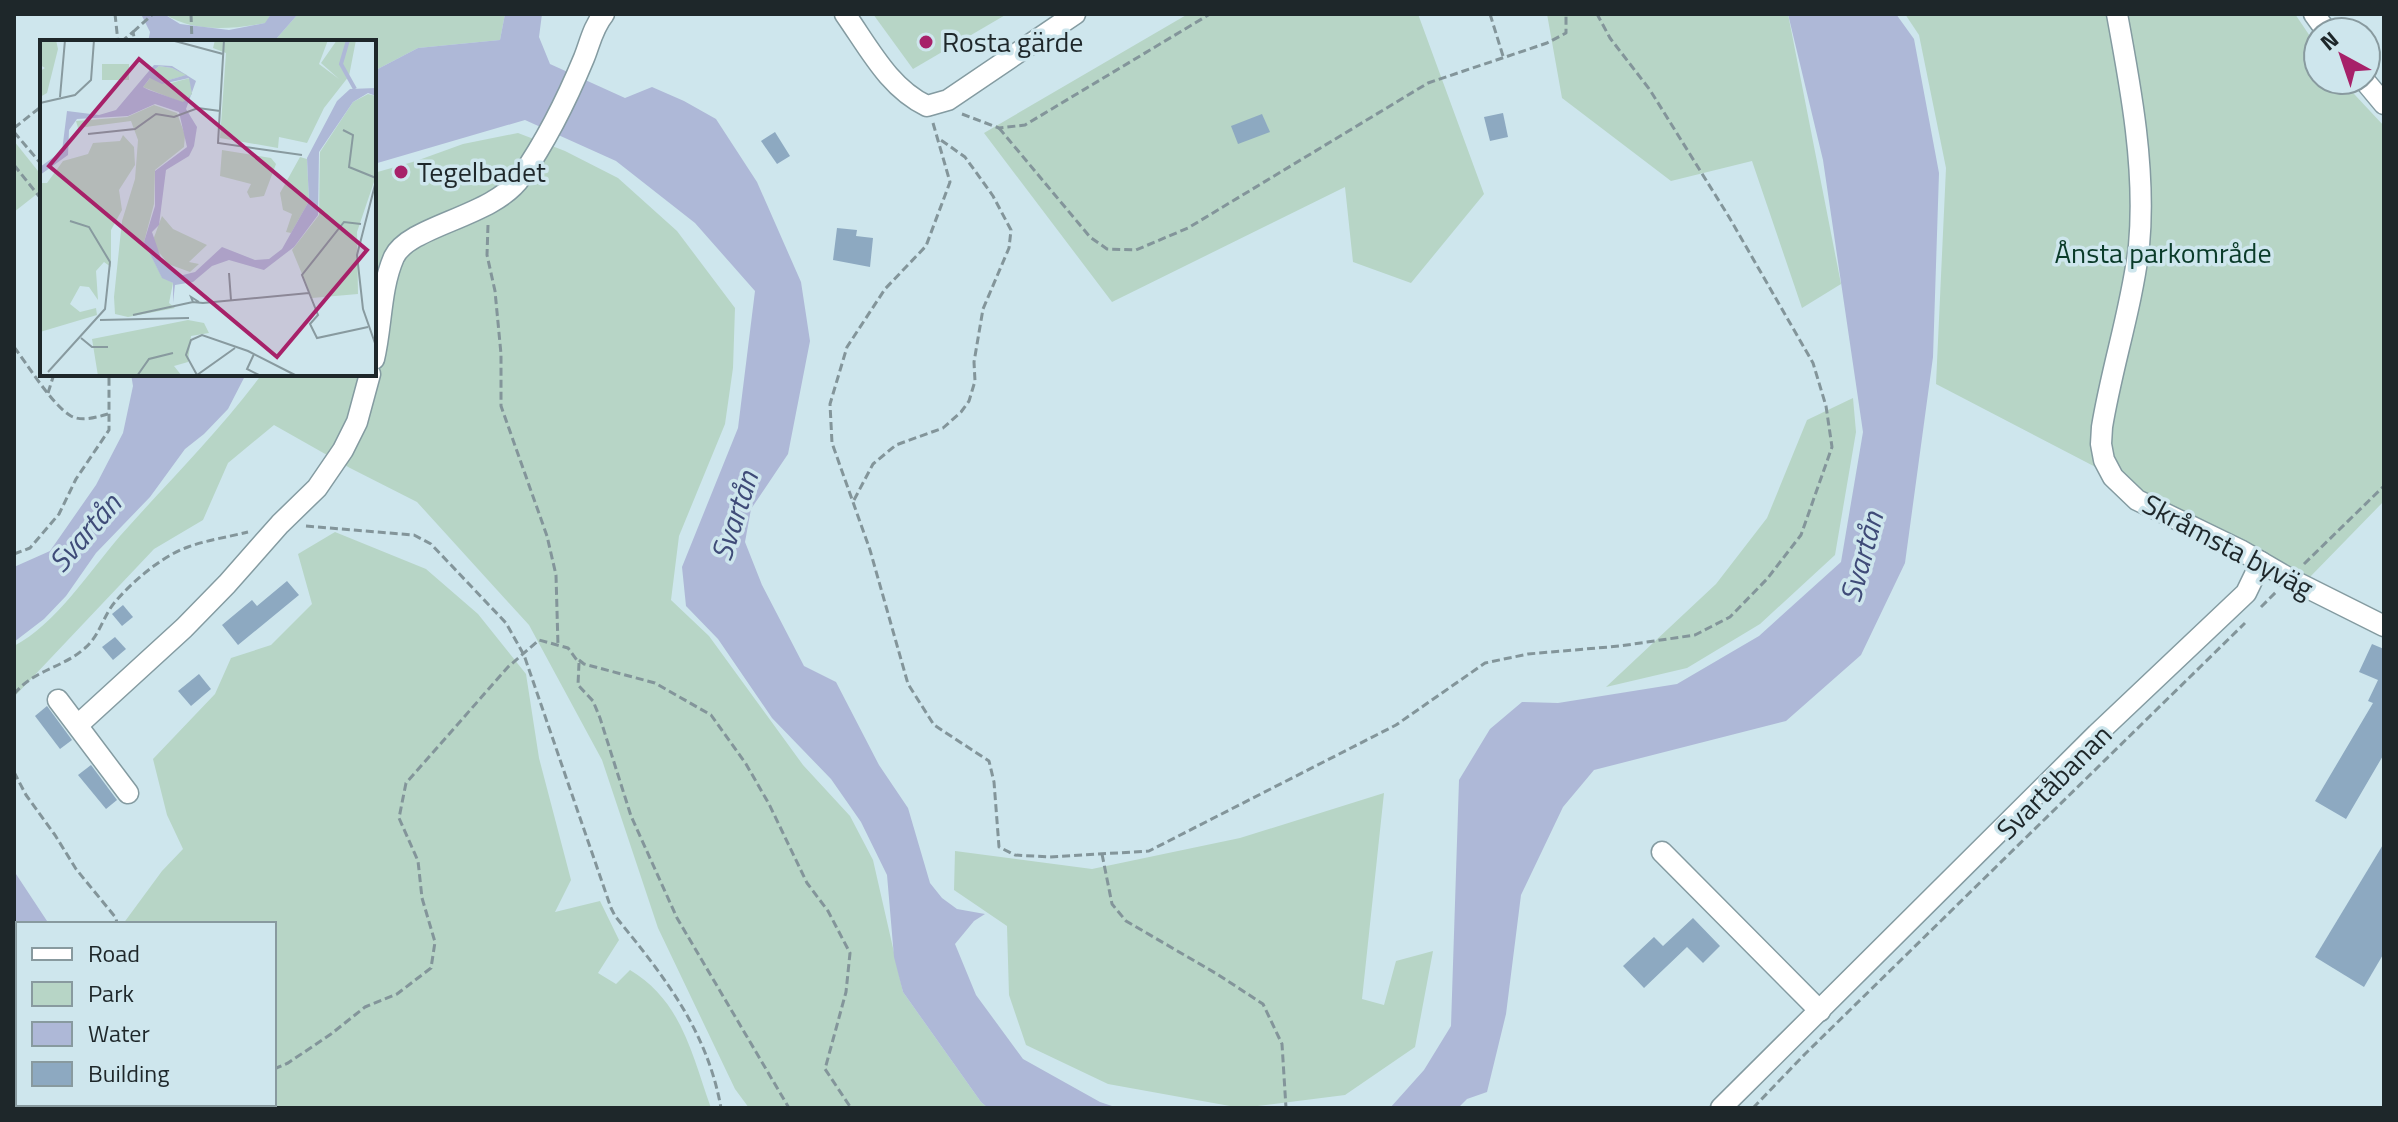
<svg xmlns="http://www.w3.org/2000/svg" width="2398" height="1122" font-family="'Titillium Web',sans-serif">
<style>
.green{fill:#b7d5c6}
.water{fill:#aeb8d7}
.building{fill:#8da9c1}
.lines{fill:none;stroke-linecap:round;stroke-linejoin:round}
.minor-casing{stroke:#849ba1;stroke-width:23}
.path{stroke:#83959a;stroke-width:3;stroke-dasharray:8 4;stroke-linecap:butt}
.minor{stroke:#fff;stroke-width:20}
.poi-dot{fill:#a72169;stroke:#cee6ed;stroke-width:3}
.labels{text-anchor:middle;stroke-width:7;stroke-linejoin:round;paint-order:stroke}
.poi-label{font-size:28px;fill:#1e272a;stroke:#cee6ed;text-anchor:start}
.park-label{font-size:28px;fill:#0a3b29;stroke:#cee6ed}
.street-label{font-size:28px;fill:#1e272a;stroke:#cee6ed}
.water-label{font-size:30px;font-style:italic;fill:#3f4b78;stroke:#cee6ed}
.inset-river{fill:none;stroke:#aeb8d7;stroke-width:4}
.inset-road{fill:none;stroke:#889a9f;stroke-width:2}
.view{fill:#a72169;fill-opacity:0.15;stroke:#a72169;stroke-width:4}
.inset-edge{fill:none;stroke:#1e272a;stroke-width:4}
</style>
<rect width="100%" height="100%" fill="#cee6ed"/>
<g class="green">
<path d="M164,14H271L266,23C231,29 195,33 164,14Z"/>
<path d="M298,14H505L500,40L418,48L374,71V42H259L277,38Z"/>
<path d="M873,14H1007L913,69Z"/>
<path d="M1188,14H1418L1484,194L1411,283L1353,262L1345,187L1112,302L984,133Z"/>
<path d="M1547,14H1788L1841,284L1802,308L1752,161L1671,181L1562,98Z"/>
<path d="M1905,14H2295L2318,48V80H2341L2384,126V501L2309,578L1936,384L1946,168L1919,35Z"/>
<path d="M518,133L565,151L618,178L677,231L735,308L733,368L725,424L679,536L671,600L709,636L803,765L850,816L873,860L903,992L981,1102L988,1108H749L735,1089L658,928L602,760L529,625L417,502L350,468L274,425L228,463L203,520L154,549L14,697V646C56,624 89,572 120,536C168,482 219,432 262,374H374V173L416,161L463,144Z"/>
<path d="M14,141L42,176V190L14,212Z"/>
<path d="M1853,398L1856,432L1835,555L1760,624L1687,668L1606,687L1716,584L1767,518L1807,420Z"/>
<path d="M335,532L426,569L478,614L526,674L539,758L571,880L555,912L600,901L619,940L598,973L616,984L630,970C682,1001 692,1055 711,1108H69L67,1104H274V924H123L162,871L183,849L167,815L153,759L215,694L231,658L271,645L312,604L298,554Z"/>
<path d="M1384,793L1362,999L1384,1005L1396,961L1433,951L1415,1047L1345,1095L1241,1108L1108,1084L1026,1045L1009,995L1007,926L954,890L955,851L1092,869L1240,838Z"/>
</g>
<g class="water">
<path d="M141,14H164L180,24L229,30L265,23L271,14H298L277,38L259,42H148L150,32Z"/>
<path d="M505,14H542L539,37L550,64L625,98L652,87L684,101L716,119L757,182L801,282L810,341L788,454L751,509L745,542L762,585L804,666L836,682L879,765L908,808L930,883L942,898L957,909L985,914L974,921L955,944L976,995L1023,1059L1100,1102L1118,1108H988L981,1102L903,992L894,957L887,875L861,822L831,779L772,718L718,639L686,606L682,567L738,428L755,291L695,223L616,161L525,120L374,164V71L418,48L500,40Z"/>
<path d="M1788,14H1896L1914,39L1939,173L1933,357L1905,563L1861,655L1786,721L1594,770L1563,807L1521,895L1506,1014L1487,1092L1467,1099L1458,1108H1390L1424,1070L1451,1026L1459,780L1490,729L1522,702L1558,703L1677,684L1759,636L1841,562L1863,432L1823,160Z"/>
<path d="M131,374H246L228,409L204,434L185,449L150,497L96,553L66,596L44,619L14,642V567L50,551L96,485L123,433L133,386Z"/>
<path d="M14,871L49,924H18V1104H41L40,1108H14Z"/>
</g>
<g class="building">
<path d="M1503,113L1508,137L1490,141L1484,117Z"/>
<path d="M1262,114L1270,132L1238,144L1231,126Z"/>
<path d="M775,132L790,156L777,164L761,141Z"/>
<path d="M837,228L857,230L856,236L873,238L870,267L833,260Z"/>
<path d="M287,581L299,595L238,645L222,625L252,600L257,606Z"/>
<path d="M123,605L133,617L122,626L112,614Z"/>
<path d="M115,637L126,649L113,660L102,647Z"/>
<path d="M2372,644L2384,649V754L2346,819L2315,801L2373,703L2368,701L2378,680L2359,672Z"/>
<path d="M199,674L211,689L191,706L178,691Z"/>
<path d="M47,706L72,740L60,749L35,716Z"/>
<path d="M91,765L117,800L106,809L78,775Z"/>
<path d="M2384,843V953L2364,987L2315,957Z"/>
<path d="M1693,918L1720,946L1703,963L1687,947L1644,988L1623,966L1654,937L1663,946Z"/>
</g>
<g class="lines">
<g class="minor-casing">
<g id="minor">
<path d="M845,14C869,48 889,88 927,106L948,100L1075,14"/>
<path d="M2117,14C2131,89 2146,170 2139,246C2132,307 2112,366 2102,427L2101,444L2104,460L2113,477L2137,500L2240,550L2290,579L2384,626"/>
<path d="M2314,14L2327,32"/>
<path d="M2364,80L2384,104"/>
<path d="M374,359C382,326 380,289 394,257C409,225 494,217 521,177C546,141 567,99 584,58C590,43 593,27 604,14"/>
<path d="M58,700L128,793"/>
<path d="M79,724L184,628L227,584L280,524L317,488L343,450L357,422L370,374"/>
<path d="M1662,852L1820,1011"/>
<path d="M1721,1108L2097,734L2246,593L2261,562"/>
</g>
</g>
<g class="path">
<path d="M115,14L118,42"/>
<path d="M191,14L192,42"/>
<path d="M1490,14L1503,56"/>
<path d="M133,32L153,14"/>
<path d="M121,42L133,32L135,42"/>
<path d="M962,114L999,128L1025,125L1210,14"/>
<path d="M933,123L950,182L926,246L885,289L847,347L830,404L832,443L870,550L908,684L934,725L989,761L994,782L999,847L1015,855L1050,857L1149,851L1396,725L1485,663L1528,654L1620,646L1695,635L1730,617L1767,579L1801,535L1832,447L1826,406L1813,363L1729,217L1650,90L1610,38L1597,14"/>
<path d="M14,128L42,106"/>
<path d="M999,128L1090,237L1107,249L1136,250L1188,228L1428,83L1547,43L1566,33V14"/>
<path d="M14,132L42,165"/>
<path d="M14,165L42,200"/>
<path d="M488,225L487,255L495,291L501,354V406L547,536L556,575L558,646"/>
<path d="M14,347C28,365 52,405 71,416C82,422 97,417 108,414"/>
<path d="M48,393L54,374"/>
<path d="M854,500L873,464L896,445L943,428L961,412L969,401L975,381L974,362L983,309L1009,248L1011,230L993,196L965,157L938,138"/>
<path d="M306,526L414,535L431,544L506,623L524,655L611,908L615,916C664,976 707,1030 721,1108"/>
<path d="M14,554L30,548L59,514L76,479L109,430V374"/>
<path d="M2304,564L2384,486"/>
<path d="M2261,607L2276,592"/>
<path d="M579,660L584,664L655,683L711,715L746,764L769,804L807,883L828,911L850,953L846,992L825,1069L851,1108"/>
<path d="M14,694C35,669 63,668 85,648C100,635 103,616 115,602C133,581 162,556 188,547C207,540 228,537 248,532"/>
<path d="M14,772L26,795L55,835L76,869L116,918L117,924"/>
<path d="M1102,854L1112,904L1126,921L1217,974L1263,1004L1282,1044L1286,1108"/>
<path d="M274,1069L288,1063L331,1034L365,1007L397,994L431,968L435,942L422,898L418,861L399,818L406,783L508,667L539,640L568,648L579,663L578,685L593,701L600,718L631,816L677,918L789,1108"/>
<path d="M123,1104L124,1108"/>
<path d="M231,1108L233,1104"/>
<path d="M1753,1108L1805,1054L2245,623"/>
</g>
<use href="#minor" class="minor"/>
</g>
<g class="poi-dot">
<circle cx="926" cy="42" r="8"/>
<circle cx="401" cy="172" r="8"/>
</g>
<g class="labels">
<g class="poi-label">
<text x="942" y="52">Rosta gärde</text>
<text x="417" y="182">Tegelbadet</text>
</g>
<g class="park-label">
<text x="2163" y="263">Ånsta parkområde</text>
</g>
<g class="street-label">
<text transform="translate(2228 546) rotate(28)" y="10">Skråmsta byväg</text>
<text transform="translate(2054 782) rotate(-45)" y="10">Svartåbanan</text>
</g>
<g class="water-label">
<text transform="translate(735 516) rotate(-72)" y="10">Svartån</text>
<text transform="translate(85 533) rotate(-49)" y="10">Svartån</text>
<text transform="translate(1862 557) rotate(-75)" y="10">Svartån</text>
</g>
</g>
<g transform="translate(40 40)">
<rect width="336" height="336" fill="#cee6ed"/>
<path d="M0,0H16L18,9L7,53L0,57V31L5,28L0,25ZM175,0H288L279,24L299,39L281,23L297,0H316L309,36L284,68L267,103L239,97L238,108L180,98L186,13L173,8ZM62,24H89V40H62ZM119,26L132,28L147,35L122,42L113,31ZM111,37L127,44L150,38L152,54L143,63L103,47ZM328,54L336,56V136L317,192L318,254L272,258L252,210L279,175L280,112L313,62ZM114,65L137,73L145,95L144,107L115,130L114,164L104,202L122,237L133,243L129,263L135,268L88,277L75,274L74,257L82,181L95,139L98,100L91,81L38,88L36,81L87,77ZM83,95L94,107L95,125L79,150L82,170L71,190V227L64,222L56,231L58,260L49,247L40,246L30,264L40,272L56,268L57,275L0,292V143H7L23,121L48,114L53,103L80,101ZM182,110L231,118L236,124L224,156L210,158L207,152L211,144L180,136ZM260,117L267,119L269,161L251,193L246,192L252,174L243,170L240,153ZM122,176L133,189L167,205L149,222L159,224L150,232L128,224L118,211L113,200ZM148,280L164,283L169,293L151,296L148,322L134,326L142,336H58L52,299Z" fill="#b7d5c6"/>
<path d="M114,25L132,26L156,41L146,69L157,87L154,106L149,116L126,130L119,185L112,192L123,224L139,236L155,232L182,207L215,220L229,219L242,209L269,161L267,118L297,61L310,49L336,48V56L328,53L313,62L279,112L278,175L254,207L224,230L189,220L172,226L153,242L135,245L133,263V243L122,238L104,202L115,166V131L147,107L139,72L115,64L88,76L37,79L29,90L28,115L0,135V127L22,111L27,71L59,75L76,70ZM119,26L132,28L146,35L122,42L113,31ZM110,38L122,44L149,38L152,54L143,62L109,50L103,47Z" fill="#aeb8d7" fill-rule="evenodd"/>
<path class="inset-river" d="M308,0L301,24L315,49"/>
<path class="inset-road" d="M131,0L183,14M184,0L178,103L262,115M20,57L25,0M0,63L35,55L51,40L54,0M303,90L313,95L309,127L336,138M48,94L95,89L116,74L134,77L158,68L180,71M336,141L317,215L323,269L336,306M321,184L304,182L262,235L278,275L270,284L277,298L328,287M189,233L191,260M159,262L151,257L153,262L163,263L269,253M93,275L153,262M60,280L149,278M41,298L52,307H68M195,308L157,335L146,315L151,300L162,295L208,311L257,336M214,314L207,329L221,336M8,332L65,269L70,222L49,187L30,181M97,336L109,319L133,313"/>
<path class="view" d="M99,19L327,210L237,317L9,126Z"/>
<rect width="336" height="336" class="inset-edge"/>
</g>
<rect width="2398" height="1122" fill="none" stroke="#1e272a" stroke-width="32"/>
<rect x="16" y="922" width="260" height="184" fill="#cee6ed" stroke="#889a9f" stroke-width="2"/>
<rect x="32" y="948" width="40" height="12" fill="#ffffff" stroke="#889a9f" stroke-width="2"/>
<text x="88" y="962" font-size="24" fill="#1e272a">Road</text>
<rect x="32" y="982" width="40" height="24" fill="#b7d5c6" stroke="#889a9f" stroke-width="2"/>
<text x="88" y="1002" font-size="24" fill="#1e272a">Park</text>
<rect x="32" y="1022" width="40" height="24" fill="#aeb8d7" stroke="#889a9f" stroke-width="2"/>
<text x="88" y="1042" font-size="24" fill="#1e272a">Water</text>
<rect x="32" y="1062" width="40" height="24" fill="#8da9c1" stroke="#889a9f" stroke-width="2"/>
<text x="88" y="1082" font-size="24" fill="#1e272a">Building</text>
<g transform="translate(2342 56) rotate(320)"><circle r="38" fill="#cee6ed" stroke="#889a9f" stroke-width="2"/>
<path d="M0-6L14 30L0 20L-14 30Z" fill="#a72169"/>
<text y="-12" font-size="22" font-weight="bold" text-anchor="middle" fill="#1e272a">N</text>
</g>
</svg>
